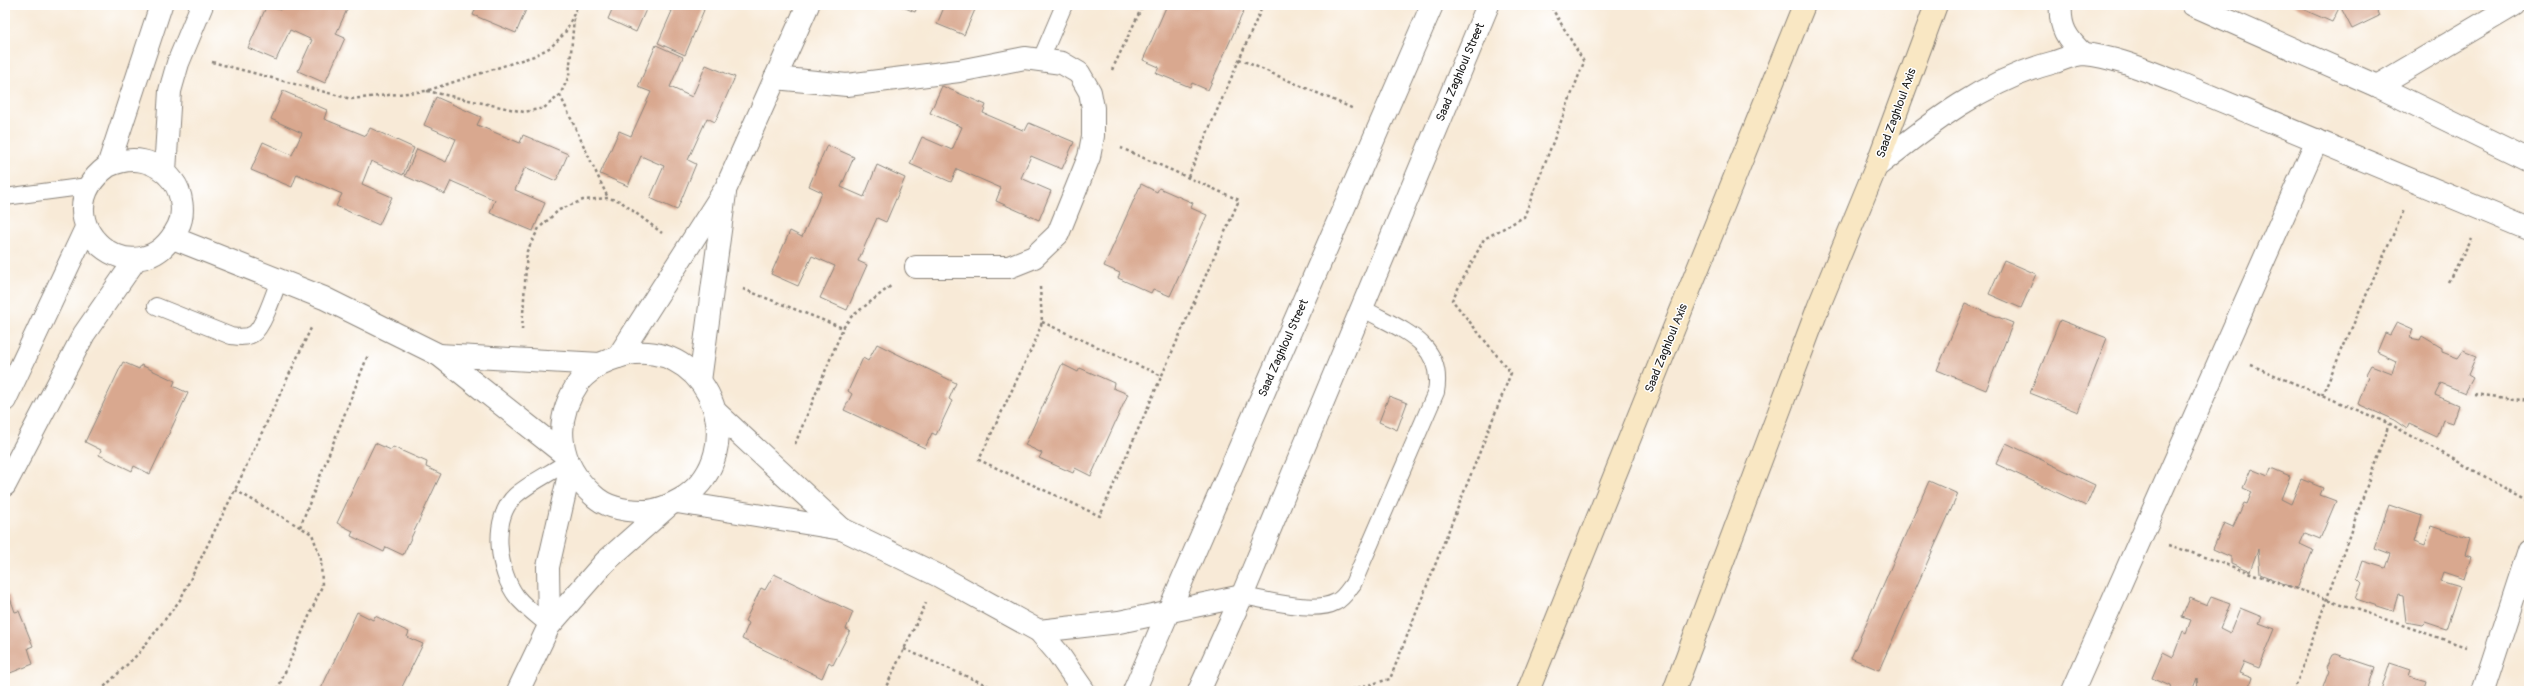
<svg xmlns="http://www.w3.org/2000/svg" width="2534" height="696" font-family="Pangolin,sans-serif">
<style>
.building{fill:#d9a88f}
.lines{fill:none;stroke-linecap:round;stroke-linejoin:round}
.service-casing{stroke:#8a837a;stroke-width:18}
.minor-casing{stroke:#8a837a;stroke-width:24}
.tertiary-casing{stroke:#8a837a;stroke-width:24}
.secondary-casing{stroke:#8a837a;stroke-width:24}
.path{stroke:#8a837a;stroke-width:2.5;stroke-dasharray:3 3;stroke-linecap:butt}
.service{stroke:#fff;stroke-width:16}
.minor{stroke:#fff;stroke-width:22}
.tertiary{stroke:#fff;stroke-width:22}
.secondary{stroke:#f9e7c3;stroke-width:22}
.labels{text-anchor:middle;stroke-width:3;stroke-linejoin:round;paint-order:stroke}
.street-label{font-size:12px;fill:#1c1c1c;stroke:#fff}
</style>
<rect width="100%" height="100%" fill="#fff"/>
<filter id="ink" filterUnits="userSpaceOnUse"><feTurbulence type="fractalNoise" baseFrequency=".025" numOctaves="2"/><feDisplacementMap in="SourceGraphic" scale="8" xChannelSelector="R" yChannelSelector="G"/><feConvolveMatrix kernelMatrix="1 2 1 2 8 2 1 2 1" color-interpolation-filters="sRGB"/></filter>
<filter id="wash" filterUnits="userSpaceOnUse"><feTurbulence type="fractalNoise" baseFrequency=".012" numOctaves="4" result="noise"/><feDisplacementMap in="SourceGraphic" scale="16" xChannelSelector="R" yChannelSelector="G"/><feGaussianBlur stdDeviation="0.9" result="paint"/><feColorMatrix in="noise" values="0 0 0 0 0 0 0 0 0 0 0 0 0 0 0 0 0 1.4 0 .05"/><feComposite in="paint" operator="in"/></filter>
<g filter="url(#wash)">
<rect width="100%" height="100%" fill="#f8ead7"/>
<g id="blocks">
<g class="building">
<path d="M267,5L280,10L282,5H349L336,34L345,38L325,83L298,71L312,40L290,30L276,60L248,48Z"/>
<path d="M477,5H528L516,33L473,15Z"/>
<path d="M614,5H648L636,32L608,19Z"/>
<path d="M657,5H696L704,10L685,55L658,43L672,11Z"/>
<path d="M898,5H918L915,12Z"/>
<path d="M945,5H977L964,35L937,24Z"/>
<path d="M1167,5H1238L1245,8L1208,90L1192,83L1190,87L1156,73L1159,67L1143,60Z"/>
<path d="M2293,5H2374L2379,16L2352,29L2340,6L2332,22Z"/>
<path d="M656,45L683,57L670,87L692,97L706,65L735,77L715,122L707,118L688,160L696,164L677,210L650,198L664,166L641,156L628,186L600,174L619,131L631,136L651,92L638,87Z"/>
<path d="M942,86L986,105L983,113L1025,131L1029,123L1074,142L1062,169L1031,156L1021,178L1051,191L1039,220L996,201L1001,188L957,169L951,182L910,164L922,137L952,150L962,127L930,113Z"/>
<path d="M283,91L327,110L324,119L366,136L370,128L414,148L403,175L371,161L362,184L392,197L379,225L336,206L342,194L297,174L292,187L251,170L263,142L292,155L302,133L271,119Z"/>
<path d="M436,97L481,117L477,125L520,143L523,135L568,154L556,181L525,167L515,190L545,203L533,231L490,213L495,200L451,181L445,194L405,176L417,149L446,162L456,139L424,125Z"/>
<path d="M827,145L854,157L841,187L864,197L877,165L905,178L886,222L877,218L858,261L867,265L847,310L820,298L835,266L812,256L798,286L771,274L790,231L802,237L822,192L809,186Z"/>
<path d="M1141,184L1157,192L1159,188L1193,203L1191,208L1207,215L1170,296L1153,289L1151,293L1118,278L1120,273L1104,266Z"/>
<path d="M2004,260L2036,274L2021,308L1989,294Z"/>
<path d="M1965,304L2013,323L1986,390L1937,370Z"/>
<path d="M2060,320L2107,338L2078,412L2030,393Z"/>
<path d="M2397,322L2413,329L2410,338L2420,340L2422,336L2442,348V352L2458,358L2463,351L2476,356L2468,375L2473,378L2465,393L2441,383L2435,395L2458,405L2452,423L2443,420L2437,437L2409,424L2407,429L2394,420L2358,404L2368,376L2366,374L2371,365L2392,373L2396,361L2377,352L2385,333L2390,335Z"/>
<path d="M877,344L956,383L949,399L952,401L936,435L932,433L925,448L844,410L852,394L848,391L863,358L868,361Z"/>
<path d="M123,362L139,369L141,365L175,381L173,386L188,393L150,474L134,466L132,471L99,455L101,450L85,442Z"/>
<path d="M1062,364L1078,372L1080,368L1114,383L1113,388L1128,394L1091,476L1075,468L1073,473L1039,458L1042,453L1025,445Z"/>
<path d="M1389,396L1407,403L1397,430L1379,422Z"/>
<path d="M375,443L391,450L393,447L427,462L426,467L441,474L403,555L386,547L384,552L351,536L353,531L337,523Z"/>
<path d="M2006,443L2095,485L2086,506L1996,464Z"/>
<path d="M2271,468L2290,476L2281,499L2291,504L2301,479L2323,488L2320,495L2336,501L2320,539L2305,533L2300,544L2313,550L2297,589L2260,574L2258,549L2250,571L2231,563V557L2213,549L2224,523L2233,527L2244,503L2247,504L2252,492L2243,488L2251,469L2268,476Z"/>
<path d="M1929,481L1958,494L1879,670L1851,658Z"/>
<path d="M2389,505L2422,516L2414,542L2425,546L2431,526L2470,539L2465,555L2471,557L2464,579L2443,572L2440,581L2460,587L2446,629L2425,622L2422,625L2406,622L2403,596L2398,595L2393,611L2356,599L2362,583L2357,578L2363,561L2385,568L2390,554L2374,548Z"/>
<path d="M774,574L853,612L846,629L850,631L833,665L829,662L822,678L742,639L749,623L745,621L761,588L765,590Z"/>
<path d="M9,595L15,612L19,611L33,646L28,648L33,664L5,675V597Z"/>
<path d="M2211,597L2230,604L2220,628L2230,633L2240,608L2262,617L2259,623L2275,629L2259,668L2244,662L2239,673L2252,678L2247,691H2198L2197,678L2192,691H2171L2170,686L2152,678L2163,652L2173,657L2183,631L2186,633L2191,620L2182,617L2190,598L2207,605Z"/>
<path d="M357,612L373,620L375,616L409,632L407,637L423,644L400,691H320Z"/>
<path d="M2336,654L2375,667L2367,691L2322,690L2329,671L2326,667L2332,655Z"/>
<path d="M2390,663L2411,670L2409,676L2426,681L2423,691H2381Z"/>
</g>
</g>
</g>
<g filter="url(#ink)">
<use href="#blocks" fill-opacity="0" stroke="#8a837a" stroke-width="1"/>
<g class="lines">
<g class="service-casing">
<g id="service">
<path d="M1041,59L1064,5"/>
<path d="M5,197L88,186"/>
<path d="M156,306L231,336C239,337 246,338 253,334C263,328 275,291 279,280"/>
<path d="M1242,596C1268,600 1314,614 1336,602C1344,598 1348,590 1353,584L1436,392C1445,341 1398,329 1362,308"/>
<path d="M549,626C539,617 526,608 517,597C498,573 490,518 516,495C531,482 551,473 567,462"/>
</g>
</g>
<g class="minor-casing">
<g id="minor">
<path d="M775,78L847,85L959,71L1025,58L1062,63L1079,73L1090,92L1093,108V136L1089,157L1058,234L1034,257L1009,267H916"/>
<path d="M2377,86L2514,5"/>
<path d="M108,166C132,155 156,159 173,181C182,192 185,214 178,227C138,306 36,219 108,166L161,5"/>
<path d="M165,171L170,91L178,63L202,5"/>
<path d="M173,238L324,298L439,355L564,454"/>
<path d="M439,355L600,364C611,359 622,355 635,353C713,347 748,451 686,496C673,504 659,511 644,511C626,511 606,508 593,495C558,464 552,421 579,382C584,375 594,369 600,364"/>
<path d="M618,357L726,188L808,5"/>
<path d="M700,381L725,193"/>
<path d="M5,400L86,228"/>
<path d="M716,412L842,529L939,576L1039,631L1057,652L1084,691"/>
<path d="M5,485L84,334L136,259"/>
<path d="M677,502L842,529"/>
<path d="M549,626L548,567L570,470"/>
<path d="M1039,631L1119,622L1242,596"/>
<path d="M518,691L549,626L605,562L667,507"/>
<path d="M2073,691L2317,140"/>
<path d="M2483,691L2529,550"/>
</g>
</g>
<g class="tertiary-casing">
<g id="tertiary">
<path d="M2061,5C2059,27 2067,39 2083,54"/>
<path d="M2193,5L2377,86L2529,160"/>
<path d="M1876,167C1931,123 1985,80 2055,62C2063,59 2075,54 2084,54C2115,57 2145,70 2174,81L2529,229"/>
<path d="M1134,691L1432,5"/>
<path d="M1199,691L1242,596L1488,5"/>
</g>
</g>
<g class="secondary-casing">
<g id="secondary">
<path d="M1528,691L1804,5"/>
<path d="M1674,691L1818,308L1876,167L1936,5"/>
</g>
</g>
<g class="path">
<path d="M1239,59L1354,109"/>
<path d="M212,62L351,99L426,91L534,56L551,47L565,33L578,5"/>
<path d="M1112,70L1143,5"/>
<path d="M427,91L524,112L544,108L560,95L569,76L574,18"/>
<path d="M560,95L608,198"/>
<path d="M1188,177L1263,5"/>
<path d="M2448,282L2472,238"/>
<path d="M1040,287L1042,322L1037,337L979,460L1100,516L1239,200L1121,148"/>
<path d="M743,289L843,328"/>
<path d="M1042,322L1162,376"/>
<path d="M522,330L527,251L539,228L559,210L583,200L608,198L620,201L662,233"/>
<path d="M2251,365L2390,424L2529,501"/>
<path d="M2475,394L2529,401"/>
<path d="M2322,395L2404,210"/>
<path d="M795,444L843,328L851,317L892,285"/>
<path d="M235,490L312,534L321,559L322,586L277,691"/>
<path d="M300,527L368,355"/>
<path d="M2169,545L2466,647"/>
<path d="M904,649L1000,691"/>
<path d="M100,691L139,653L180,600L235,490L312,326"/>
<path d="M884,691L926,603"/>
<path d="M1346,691L1390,679L1511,373L1452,300L1484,239L1524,217L1584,62L1550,5"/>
<path d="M2294,691L2389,424"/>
</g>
<use href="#service" class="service"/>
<use href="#minor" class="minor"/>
<use href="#tertiary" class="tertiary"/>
<use href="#secondary" class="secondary"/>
</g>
</g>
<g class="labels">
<g class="street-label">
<text transform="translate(1460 72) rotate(-67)" y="4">Saad Zaghloul Street</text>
<text transform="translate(1896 113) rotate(-70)" y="4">Saad Zaghloul Axis</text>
<text transform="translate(1283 348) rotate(-66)" y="4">Saad Zaghloul Street</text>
<text transform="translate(1666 348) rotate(-68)" y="4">Saad Zaghloul Axis</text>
</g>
</g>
<rect width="2534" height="696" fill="none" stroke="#fff" stroke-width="20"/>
</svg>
